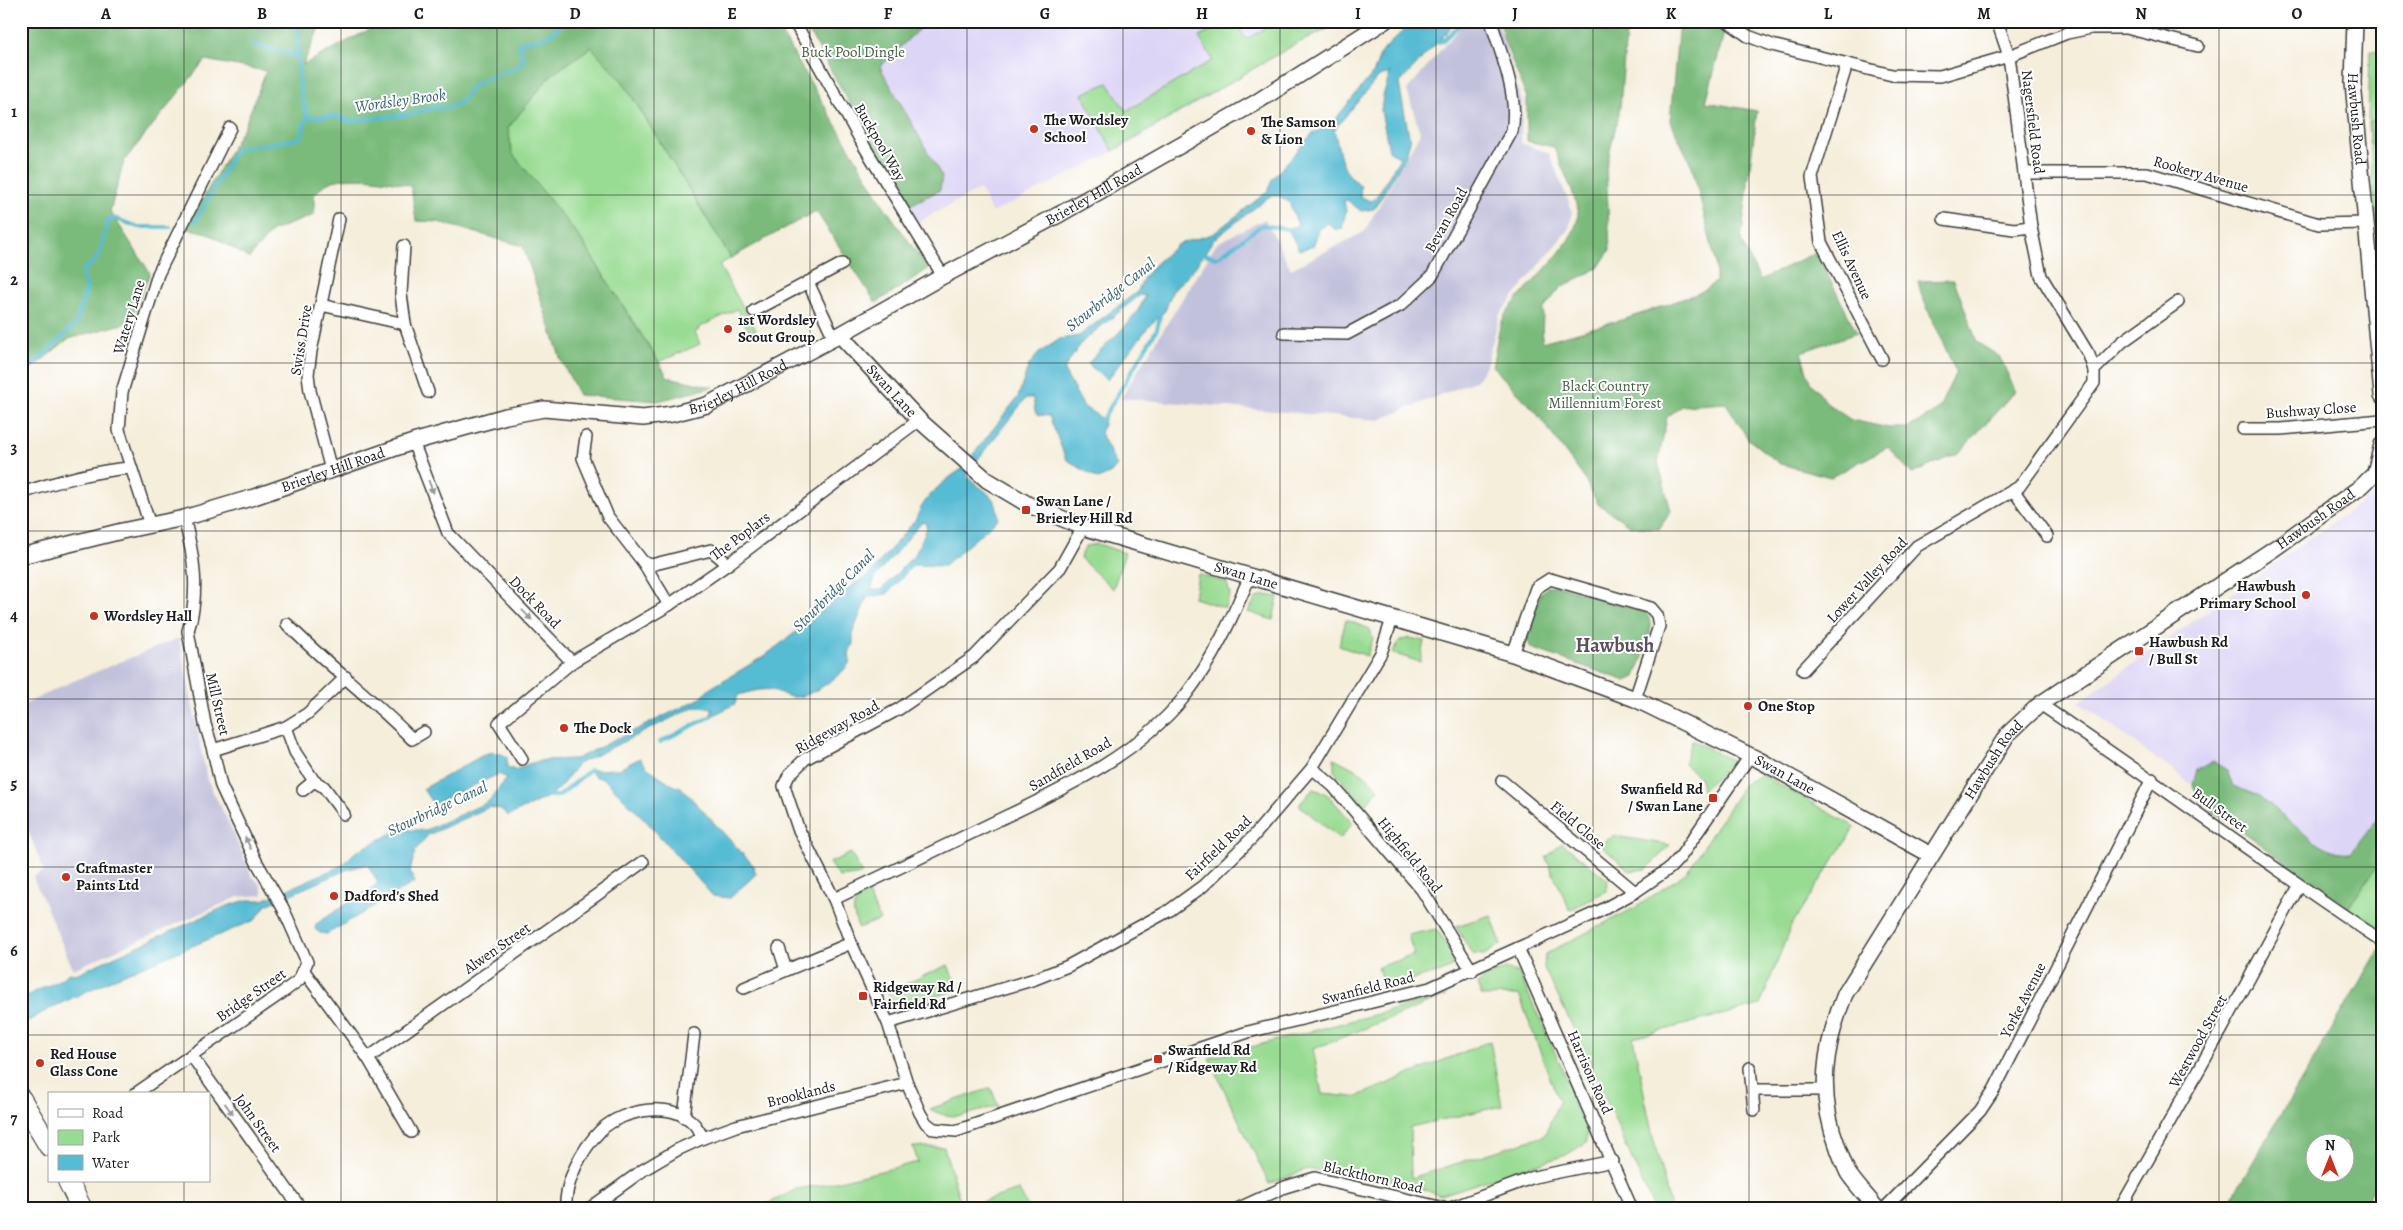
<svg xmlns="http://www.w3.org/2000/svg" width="2403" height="1230" font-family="Alegreya,serif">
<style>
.built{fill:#ddd5f6}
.industrial{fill:#c2c1dc}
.green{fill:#98db92;stroke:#5a7c57}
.forest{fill:#7abb7c;stroke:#4b6c4c;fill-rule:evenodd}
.water{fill:#56bcd4;stroke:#396c78;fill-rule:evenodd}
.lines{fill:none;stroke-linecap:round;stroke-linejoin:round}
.stream{stroke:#56bcd4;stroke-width:4}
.street-casing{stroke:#3d3c39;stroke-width:14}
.secondary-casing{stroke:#3d3c39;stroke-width:18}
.highway-casing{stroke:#3d3c39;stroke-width:22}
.street{stroke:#fff;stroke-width:11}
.secondary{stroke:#fff;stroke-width:15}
.highway{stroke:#fff;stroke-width:20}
.oneway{fill:#999}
.grid{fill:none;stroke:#1c1c1c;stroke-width:1;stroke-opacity:0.55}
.poi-dot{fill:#c8321e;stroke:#fff;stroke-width:2}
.labels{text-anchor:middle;stroke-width:4;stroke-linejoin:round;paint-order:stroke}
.park-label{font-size:15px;fill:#475f45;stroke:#fff}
.street-label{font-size:15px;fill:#1c1c1c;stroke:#fff}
.poi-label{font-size:15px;font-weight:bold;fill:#1c1c1c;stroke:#fff;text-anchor:start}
.water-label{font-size:16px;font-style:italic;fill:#36646f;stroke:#fff}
.district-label{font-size:20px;font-weight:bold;fill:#5d4f5c;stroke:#fff}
.neatline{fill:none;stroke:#1c1c1c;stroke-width:2}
.grid-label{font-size:16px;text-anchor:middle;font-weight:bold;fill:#1c1c1c}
</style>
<rect width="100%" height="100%" fill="#fff"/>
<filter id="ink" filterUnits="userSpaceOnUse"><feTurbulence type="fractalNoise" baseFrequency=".02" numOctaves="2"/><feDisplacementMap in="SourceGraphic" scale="10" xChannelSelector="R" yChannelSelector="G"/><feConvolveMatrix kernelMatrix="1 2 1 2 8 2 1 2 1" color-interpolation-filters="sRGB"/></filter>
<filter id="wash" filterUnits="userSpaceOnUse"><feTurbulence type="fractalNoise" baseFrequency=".0096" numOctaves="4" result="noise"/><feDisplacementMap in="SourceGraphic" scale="20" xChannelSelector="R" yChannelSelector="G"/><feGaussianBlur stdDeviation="1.12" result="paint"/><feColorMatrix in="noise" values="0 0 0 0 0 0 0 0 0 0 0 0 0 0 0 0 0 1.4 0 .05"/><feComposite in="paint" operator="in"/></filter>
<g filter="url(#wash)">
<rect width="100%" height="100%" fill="#f5eedb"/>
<g class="built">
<path d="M871,21H1344L1292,46L1131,143L992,213L980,189L918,222L908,206L939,190L942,177L880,67Z"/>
<path d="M2382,488V813L2328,884L2079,702Z"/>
</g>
<g class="industrial">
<path d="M1465,21H1497L1522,102L1521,143L1549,153L1572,210L1569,228L1500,314L1486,365L1477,380L1379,420L1121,398L1217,243L1265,219L1291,269L1364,232L1420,133L1407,90Z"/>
<path d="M179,638L207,779L234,834L251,875L261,885L263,895L238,897L73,969L33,877L44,871L21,813V706L71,682Z"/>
</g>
<g class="green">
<path d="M1230,21H1235L1246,39L1279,21H1344L1292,46L1113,151L1082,94L1108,83L1126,111L1213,60L1199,37Z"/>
<path d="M592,46L623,82L731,258L719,265L756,330L750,333L737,309L698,328L699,330L695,332L700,344L659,362L580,238L512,153L508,128L550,76Z"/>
<path d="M2370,51L2382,52V226H2377L2368,123Z"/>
<path d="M1098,544L1125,553L1113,589L1080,558L1086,546Z"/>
<path d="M1198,574L1227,583L1230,595L1225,608L1194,598Z"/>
<path d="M1265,595L1278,597L1273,620L1248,612L1256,598Z"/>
<path d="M1346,620L1368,628L1373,638L1367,656L1339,646Z"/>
<path d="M1409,638L1424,641L1420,662L1392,653L1400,641Z"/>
<path d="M1692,740L1733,761L1702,791L1700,777L1684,764Z"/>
<path d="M1334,758L1364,774L1379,789L1364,806L1334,771Z"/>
<path d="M1762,775L1855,827L1791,926L1760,1005L1633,1038L1652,1133L1671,1209H1654L1586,1054L1544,968L1545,954L1638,906L1687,872L1745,783Z"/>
<path d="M1313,789L1326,793L1353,823L1340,839L1299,805Z"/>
<path d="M1615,836L1670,845L1647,869L1630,871L1599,844Z"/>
<path d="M1562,843L1608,880L1606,891L1570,910L1546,858Z"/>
<path d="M851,853L862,874L839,877L829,863Z"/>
<path d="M2382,859V929L2348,908Z"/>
<path d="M867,892L880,920L858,928C852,909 850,906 867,892Z"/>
<path d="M1491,915L1501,944L1484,955L1472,954L1456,926Z"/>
<path d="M1436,929L1454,954V966L1441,972L1384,987L1378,967L1414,955L1408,935Z"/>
<path d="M948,965L958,990L904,1005L893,1001L887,992Z"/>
<path d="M1506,969L1519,973L1587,1124V1142L1566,1155L1441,1195L1389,1179L1307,1169L1269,1184L1209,1058L1446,996L1313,1049L1322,1094L1355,1097L1490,1041L1502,1106L1410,1127L1411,1178L1544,1136L1559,1102L1519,995L1481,996L1477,984L1493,973Z"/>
<path d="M991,1088L998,1106C973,1112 953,1123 930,1109Z"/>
<path d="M913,1147H944L962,1208L1019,1190L1029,1209H757L797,1189L823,1185L918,1162Z"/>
</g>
<g class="forest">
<path d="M21,21H322L303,65L385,21H774L884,206L928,269L876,303L816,211L731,258L623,82L591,47L550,76L508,128L512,153L580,238L668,377L713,387L658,401L579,395L561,360L523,246L438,222L416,221L411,186C391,180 345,173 326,184C321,186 318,192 314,195V215L272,231L249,258L207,233L186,228L245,125L266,71L205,60L124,161L110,211L150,273L130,322L68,339L21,377Z"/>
<path d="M803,21H871L877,24L882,21H927L880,67L942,177L940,190L908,206Z"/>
<path d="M1500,21H1627L1620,107L1606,169L1610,250L1598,268L1560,288L1543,310L1542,342L1632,317L1699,293L1716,282V263L1692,166L1670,121L1679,21H1714L1724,33L1706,102L1757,111L1741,241L1760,280L1816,252L1857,333L1801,352L1810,382L1829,405L1851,420L1889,428H1908L1938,410L1956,372L1921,294L1918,281L1954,280L1977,342L2000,357L2015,391L1960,452L1912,474L1888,447L1831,477L1780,464L1748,439L1726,403L1682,406L1667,417L1658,463L1671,511L1659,529L1631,526L1598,504L1584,478L1535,411L1492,366C1496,351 1497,330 1504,317C1521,288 1580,244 1578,212C1577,199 1559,161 1554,147L1527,141V98L1504,40Z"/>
<path d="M2382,118V146L2369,143L2368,123Z"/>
<path d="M1557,585L1647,613C1657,633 1642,657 1635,677L1626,681L1531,648L1527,639L1528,630L1541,593L1547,587Z"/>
<path d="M2213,762L2227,770L2233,786L2260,796L2314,842L2332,851L2351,853L2382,813V859L2348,908L2201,801L2193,785L2197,770Z"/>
<path d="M2379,950L2382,952V1166L2364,1209H2225ZM2316,1142H2346V1172H2316Z"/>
</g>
<g class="water">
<path d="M1419,21H1453L1451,27L1399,84L1410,141L1405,158L1374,209L1361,211L1347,200L1344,201L1346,211L1342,229H1334L1328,223L1320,228L1313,246L1299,250L1288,229L1298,225L1289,202L1280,196H1270L1213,240L1196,266L1172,292L1165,311L1150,325L1107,380L1088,364C1106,341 1135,324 1145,296L1140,295L1083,341L1065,367V373L1084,407L1103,419L1104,425L1100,432L1117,466L1111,473L1098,479L1066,459L1049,416L1038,415L1035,411L1033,398H1026L970,469L967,476C981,491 999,494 998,519L944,566L913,565L887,594L867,597L853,632V644L849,653L850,662C842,676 807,700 791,697C786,696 781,693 776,691C764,687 750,692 738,695L735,704L710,717L713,708L694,707L578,764L560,787L550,796L508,816L501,809L489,807L428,835L415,851L410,872L415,882L327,934L320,933L315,929L316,924L375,886L378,882L367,864L346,870L266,905L255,920L115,978L51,1008L21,1025V999C37,989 55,985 69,973L76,974L227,906L247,900H263L343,865L354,853L398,830H426L488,802L507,778L499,774L433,804L423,789L485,754C493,751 499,752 507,757V767L515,770L528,764L545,760L576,759L701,698L709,689L766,655L805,625L850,587L869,575L916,519C922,499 944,480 962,469L1018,397L1029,365L1039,353L1060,339L1079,336L1138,291L1144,277L1156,263L1178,244L1213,234L1267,192L1273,178L1313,133L1329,127L1374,72L1381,52L1409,25ZM1390,73L1383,96L1381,111L1389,150L1400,158L1375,199L1370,201L1360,196L1361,185C1340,173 1340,151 1334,130L1379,76ZM925,522L927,528L916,553L885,586L880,590H871L876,576L921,523Z"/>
<path d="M640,758L646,767L676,787L680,786L753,865L756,874L730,898L713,896L647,822L604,779L594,776L590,770L619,769Z"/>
</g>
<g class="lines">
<g class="stream">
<path d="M298,21C298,54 295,87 308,117"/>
<path d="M1437,42L1442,41L1458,26L1475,21"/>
<path d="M252,44L298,56"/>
<path d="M195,222L236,149L296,139L302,136L303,126L308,117L334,116L350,121L410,114L432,108L450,107L462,101L471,87L477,83L520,65L524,60L520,51V42C536,39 556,38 562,21"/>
<path d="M1205,254L1217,258L1262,225L1288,229"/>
<path d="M21,376L76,324L87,287L83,278V270C106,256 100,242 109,219L114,218L138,227H170"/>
<path d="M1103,419L1157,329L1160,316"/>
<path d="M660,742L710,717"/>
<path d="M550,796H559L590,770"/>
</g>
</g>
</g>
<g filter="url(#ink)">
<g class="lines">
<g class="street-casing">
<g id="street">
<path d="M794,21L864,146L943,276"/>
<path d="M1727,21L1748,36L1772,45L1892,75L1940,76L2009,56L2067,33L2091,28H2126L2198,46"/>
<path d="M1997,21L2009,56L2031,227L2041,276L2089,355L2094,370"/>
<path d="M1847,64L1812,177L1821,242L1882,359"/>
<path d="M2024,173H2147L2319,224L2367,223"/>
<path d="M1944,219L2014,229L2031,227"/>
<path d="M404,246L401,294L405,324L428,392"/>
<path d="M808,282L834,338"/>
<path d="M321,305L405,324"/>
<path d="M754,311L842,264"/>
<path d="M1284,333L1347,334L1401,305L1432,276L1512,131C1519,95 1501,55 1491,21"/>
<path d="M2243,429H2281L2382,420"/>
<path d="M586,437L583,458L608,517L643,562L669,605"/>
<path d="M413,442L448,533L572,662"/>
<path d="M331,470L310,391L308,374L311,351L339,219"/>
<path d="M2013,490L2047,536"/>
<path d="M21,493C57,482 92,471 130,468"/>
<path d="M150,525L119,430L122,392L158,274L230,128"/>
<path d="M1083,527L1060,568L974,657L899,709L805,759L789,775L784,786L798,828L834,899L851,943L888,1023L907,1083L920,1113L926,1123L934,1129L956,1131L1248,1032L1430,988L1600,911L1635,892L1670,868L1681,856L1750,756"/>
<path d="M643,562L651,565L711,550L728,564"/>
<path d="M287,624C327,665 373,699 412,739L424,732"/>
<path d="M1513,654L1536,588L1550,579L1651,608L1657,615L1659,626L1635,699"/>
<path d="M1803,670L1917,546L2019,487L2094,383V370L2122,342L2178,302"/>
<path d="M2040,704C2155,781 2266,864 2382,941"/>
<path d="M286,727L295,752L314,781L324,787L344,814"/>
<path d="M213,750L286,727L307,714L346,677"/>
<path d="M522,759L499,723L572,662L669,605L728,564L919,420"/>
<path d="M1312,768L1333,786L1422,890L1472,971"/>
<path d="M1502,781L1635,892"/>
<path d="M303,790L314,781"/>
<path d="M834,899C884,875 934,851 984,827C1054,793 1135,759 1185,696C1213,660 1232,618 1250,576"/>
<path d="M779,948L786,970"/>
<path d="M1518,948L1632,1209"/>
<path d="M304,971L368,1058L411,1132"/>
<path d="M744,988L851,943"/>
<path d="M888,1023L1035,979L1068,966L1170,910L1203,886L1252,838L1312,768L1381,653L1392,619"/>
<path d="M191,1055L301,1209"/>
<path d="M368,1058L643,862"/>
<path d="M1750,1068L1754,1110"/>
<path d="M1753,1090H1825"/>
<path d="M135,1094L283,992L299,980L307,962L283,908L256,861L221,786L213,750L205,724L188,631C200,592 194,556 184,518"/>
<path d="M684,1117L694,1034"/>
<path d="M566,1209C564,1182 582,1149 601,1130C623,1109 673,1100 695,1125C698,1129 701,1134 703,1138"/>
<path d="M589,1209L643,1170L677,1150L703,1138L736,1126L907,1083"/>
<path d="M1237,1209L1285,1187L1315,1178L1448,1209"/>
<path d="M1448,1209L1534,1177L1613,1161"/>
<path d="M1884,1209L1980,1111L1994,1090L2152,779"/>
<path d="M2120,1209L2222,1029L2299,886"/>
</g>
</g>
<g class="secondary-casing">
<g id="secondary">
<path id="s1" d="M2355,21L2353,83L2382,395"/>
<path id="s2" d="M840,335L919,420L987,480L1029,505L1083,527L1513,654L1635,699L1759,760L1931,855"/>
<path id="s3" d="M21,556L122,531L184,518L254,497L413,442L506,416L544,409L643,418L672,414L707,405L834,338L943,276L1060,214L1255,103L1385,21"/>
<path id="s4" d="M1877,1209C1868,1197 1856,1185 1848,1173C1844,1165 1841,1156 1838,1148C1817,1093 1824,1047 1845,994L2007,735L2040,704L2275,548L2362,486L2375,473L2382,445"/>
</g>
</g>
<g class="highway-casing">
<g id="highway">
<path d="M21,1099L49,1146"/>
<path d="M68,1181L82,1209"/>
</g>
</g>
<use href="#street" class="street"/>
<use href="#secondary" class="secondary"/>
<use href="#highway" class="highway"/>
</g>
<defs><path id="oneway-solid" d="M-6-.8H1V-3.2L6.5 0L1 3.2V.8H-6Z" transform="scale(1.25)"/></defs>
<g class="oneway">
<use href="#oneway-solid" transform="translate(431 487) rotate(69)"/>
<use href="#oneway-solid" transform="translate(527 615) rotate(46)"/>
<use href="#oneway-solid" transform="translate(248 843) rotate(-115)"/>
<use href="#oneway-solid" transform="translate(229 1109) rotate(54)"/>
</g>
</g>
<path class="grid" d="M184,21V1094M341,21V1209M497,21V1209M654,21V1209M810,21V1209M967,21V1209M1123,21V1209M1280,21V1209M1436,21V1209M1593,21V1209M1749,21V1209M1906,21V1209M2062,21V1209M2219,21V1209M21,195H2382M21,363H2382M21,531H2382M21,699H2382M21,867H2382M21,1035H2382M184,1181V1209"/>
<g class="poi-dot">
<circle cx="1034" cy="129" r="5"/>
<circle cx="1251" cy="131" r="5"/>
<circle cx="728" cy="329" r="5"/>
<rect x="1021" y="505" width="10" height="10" rx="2.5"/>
<circle cx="2306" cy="595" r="5"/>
<circle cx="94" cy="616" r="5"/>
<rect x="2134" y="646" width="10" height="10" rx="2.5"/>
<circle cx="1748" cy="706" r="5"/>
<circle cx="564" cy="728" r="5"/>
<rect x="1708" y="793" width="10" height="10" rx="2.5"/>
<circle cx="66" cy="877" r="5"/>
<circle cx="334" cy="896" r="5"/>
<rect x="858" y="991" width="10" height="10" rx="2.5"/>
<rect x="1153" y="1054" width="10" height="10" rx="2.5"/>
<circle cx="40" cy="1063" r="5"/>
</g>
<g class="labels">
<g class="park-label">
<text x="853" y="57">Buck Pool Dingle</text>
<text x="1605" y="391">Black Country<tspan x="1605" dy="17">Millennium Forest</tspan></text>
</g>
<g class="street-label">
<text dy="5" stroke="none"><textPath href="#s1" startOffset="98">Hawbush Road</textPath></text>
<text transform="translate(2033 122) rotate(83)" y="5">Nagersfield Road</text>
<text transform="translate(880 142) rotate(60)" y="5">Buckpool Way</text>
<text transform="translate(2201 174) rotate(16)" y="5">Rookery Avenue</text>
<text dy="5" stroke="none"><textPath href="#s3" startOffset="1149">Brierley Hill Road</textPath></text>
<text transform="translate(1446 220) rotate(-61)" y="5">Bevan Road</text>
<text transform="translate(1852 265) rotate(65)" y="5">Ellis Avenue</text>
<text transform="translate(129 317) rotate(-73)" y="5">Watery Lane</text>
<text transform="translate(301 340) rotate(-81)" y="5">Swiss Drive</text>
<text dy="5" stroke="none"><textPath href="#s3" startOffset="744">Brierley Hill Road</textPath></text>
<text dy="5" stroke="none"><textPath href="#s2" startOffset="76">Swan Lane</textPath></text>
<text transform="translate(2311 410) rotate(-4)" y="5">Bushway Close</text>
<text dy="5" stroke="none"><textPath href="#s3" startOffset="324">Brierley Hill Road</textPath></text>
<text dy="5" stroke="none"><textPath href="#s4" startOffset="914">Hawbush Road</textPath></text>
<text transform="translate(740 536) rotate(-37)" y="5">The Poplars</text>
<text dy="5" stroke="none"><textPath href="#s2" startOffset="484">Swan Lane</textPath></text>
<text transform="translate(1867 580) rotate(-47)" y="5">Lower Valley Road</text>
<text transform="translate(535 602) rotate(46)" y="5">Dock Road</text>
<text transform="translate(218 704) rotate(77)" y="5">Mill Street</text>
<text transform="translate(837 727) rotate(-29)" y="5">Ridgeway Road</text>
<text dy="5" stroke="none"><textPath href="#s4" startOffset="509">Hawbush Road</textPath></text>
<text transform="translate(1070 764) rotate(-30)" y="5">Sandfield Road</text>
<text dy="5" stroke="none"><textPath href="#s2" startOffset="1060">Swan Lane</textPath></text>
<text transform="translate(2220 810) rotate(36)" y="5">Bull Street</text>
<text transform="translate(1578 825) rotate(40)" y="5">Field Close</text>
<text transform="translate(1218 848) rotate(-44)" y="5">Fairfield Road</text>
<text transform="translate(1410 855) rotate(51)" y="5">Highfield Road</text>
<text transform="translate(497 948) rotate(-35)" y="5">Alwen Street</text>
<text transform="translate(1368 988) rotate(-14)" y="5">Swanfield Road</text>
<text transform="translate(251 995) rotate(-35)" y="5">Bridge Street</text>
<text transform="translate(2023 1000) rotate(-63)" y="5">Yorke Avenue</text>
<text transform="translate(2198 1041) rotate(-61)" y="5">Westwood Street</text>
<text transform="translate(1590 1072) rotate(66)" y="5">Harrison Road</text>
<text transform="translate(801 1094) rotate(-14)" y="5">Brooklands</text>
<text transform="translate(258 1123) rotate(54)" y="5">John Street</text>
<text transform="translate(1373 1177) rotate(13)" y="5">Blackthorn Road</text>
</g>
<g class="poi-label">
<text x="1044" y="125">The Wordsley<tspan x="1044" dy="17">School</tspan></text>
<text x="1261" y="127">The Samson<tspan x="1261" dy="17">&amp; Lion</tspan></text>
<text x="738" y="325">1st Wordsley<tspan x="738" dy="17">Scout Group</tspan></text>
<text x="1036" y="506">Swan Lane /<tspan x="1036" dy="17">Brierley Hill Rd</tspan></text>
<text x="2296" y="591" text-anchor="end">Hawbush<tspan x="2296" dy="17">Primary School</tspan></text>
<text x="104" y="621">Wordsley Hall</text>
<text x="2149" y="647">Hawbush Rd<tspan x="2149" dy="17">/ Bull St</tspan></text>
<text x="1758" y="711">One Stop</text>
<text x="574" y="733">The Dock</text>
<text x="1703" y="794" text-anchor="end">Swanfield Rd<tspan x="1703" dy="17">/ Swan Lane</tspan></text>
<text x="76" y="873">Craftmaster<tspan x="76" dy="17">Paints Ltd</tspan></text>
<text x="344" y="901">Dadford's Shed</text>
<text x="873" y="992">Ridgeway Rd /<tspan x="873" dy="17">Fairfield Rd</tspan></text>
<text x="1168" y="1055">Swanfield Rd<tspan x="1168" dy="17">/ Ridgeway Rd</tspan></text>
<text x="50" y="1059">Red House<tspan x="50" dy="17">Glass Cone</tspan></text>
</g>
<g class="water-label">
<text transform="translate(400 100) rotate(-8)" y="6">Wordsley Brook</text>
<text transform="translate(1110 294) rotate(-38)" y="6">Stourbridge Canal</text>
<text transform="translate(833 590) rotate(-45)" y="6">Stourbridge Canal</text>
<text transform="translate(437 808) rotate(-25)" y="6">Stourbridge Canal</text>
</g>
<g class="district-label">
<text x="1615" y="652">Hawbush</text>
</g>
</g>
<rect width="2403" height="1230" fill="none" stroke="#fff" stroke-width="55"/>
<rect x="48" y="1092" width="162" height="90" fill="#ffffff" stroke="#a4a4a4"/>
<rect x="58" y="1109" width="25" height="8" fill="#ffffff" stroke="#a4a4a4"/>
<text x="92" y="1118" font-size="15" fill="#1c1c1c">Road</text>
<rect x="58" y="1130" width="25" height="15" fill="#98db92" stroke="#a4a4a4"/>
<text x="92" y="1142" font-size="15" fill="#1c1c1c">Park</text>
<rect x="58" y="1155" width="25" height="15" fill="#56bcd4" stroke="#a4a4a4"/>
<text x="92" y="1168" font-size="15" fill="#1c1c1c">Water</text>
<g transform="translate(2330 1158)"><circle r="24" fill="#ffffff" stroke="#a4a4a4"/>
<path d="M0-4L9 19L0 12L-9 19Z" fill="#c8321e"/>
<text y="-8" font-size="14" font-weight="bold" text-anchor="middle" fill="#1c1c1c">N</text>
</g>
<rect x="28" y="28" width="2348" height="1174" class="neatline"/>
<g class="grid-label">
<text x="106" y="19">A</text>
<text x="262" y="19">B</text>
<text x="419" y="19">C</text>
<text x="575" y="19">D</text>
<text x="732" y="19">E</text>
<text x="888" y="19">F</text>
<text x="1045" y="19">G</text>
<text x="1202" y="19">H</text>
<text x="1358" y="19">I</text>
<text x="1515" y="19">J</text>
<text x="1671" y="19">K</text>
<text x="1828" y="19">L</text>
<text x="1984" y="19">M</text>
<text x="2141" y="19">N</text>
<text x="2297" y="19">O</text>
<text x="14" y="117">1</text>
<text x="14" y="285">2</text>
<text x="14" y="453">3</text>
<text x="14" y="621">4</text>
<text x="14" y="789">5</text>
<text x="14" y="956">6</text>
<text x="14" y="1124">7</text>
</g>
</svg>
